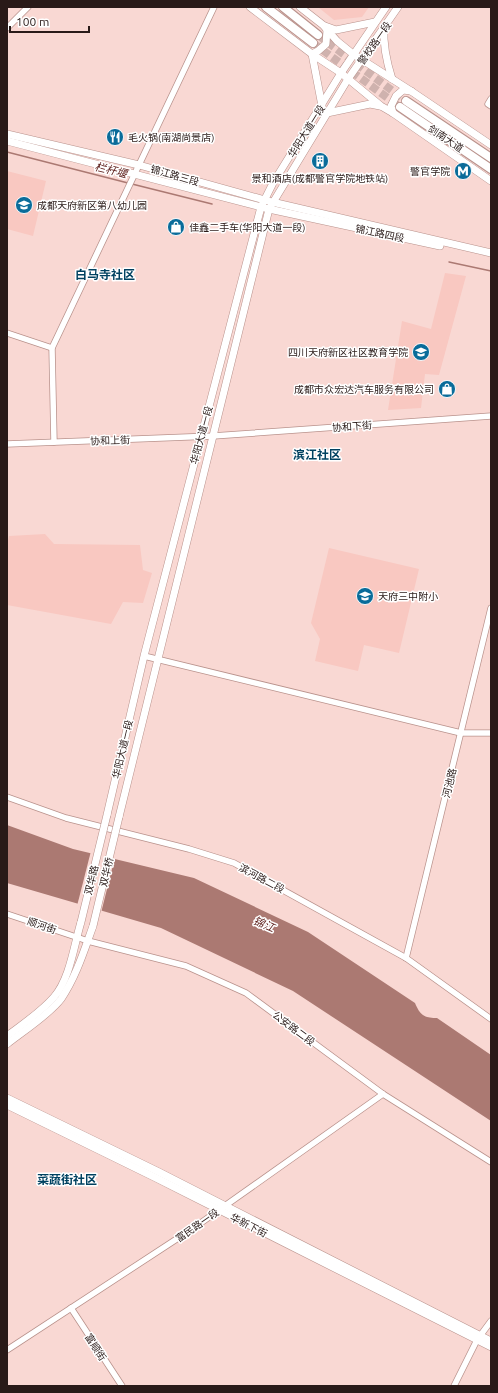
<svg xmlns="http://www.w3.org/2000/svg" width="498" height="1393" font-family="Ubuntu,'Noto Sans SC',sans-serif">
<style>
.built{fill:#f9c8c1}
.water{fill:#ab7972}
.pier{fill:#f9d8d3}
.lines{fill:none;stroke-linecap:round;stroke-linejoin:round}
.stream{stroke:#ab7972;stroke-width:1.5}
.highway-tunnel{stroke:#cfb2ae;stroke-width:8;stroke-dasharray:8 4;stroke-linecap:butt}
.minor-casing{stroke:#b9928c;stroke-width:7}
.major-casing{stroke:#b9928c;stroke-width:8}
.highway-casing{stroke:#b9928c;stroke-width:10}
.minor{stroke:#fff;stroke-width:5.5}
.major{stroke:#fff;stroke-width:7}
.highway{stroke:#fff;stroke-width:8}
.major-bridge-casing{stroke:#b9928c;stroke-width:8;stroke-linecap:butt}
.major-bridge{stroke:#fff;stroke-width:7}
.labels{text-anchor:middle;stroke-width:3;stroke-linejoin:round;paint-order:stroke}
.street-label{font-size:10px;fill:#291a18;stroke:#fff}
.poi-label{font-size:10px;fill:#291a18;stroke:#fff;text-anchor:start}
.water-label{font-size:11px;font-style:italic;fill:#5a1a16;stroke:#fff}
.quarter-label{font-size:12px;font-weight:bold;fill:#004160;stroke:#fff}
</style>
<rect width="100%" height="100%" fill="#f9d8d3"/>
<g class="built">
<path d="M318,7H369L362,17L334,20Z"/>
<path d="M7,171L46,181L33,236L7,229Z"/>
<path d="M445,273L466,276L439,375L425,374L421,408L388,410L402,321L431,329Z"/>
<path d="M45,534L54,544L140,545L143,570L152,573L143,603L123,602L111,624L7,605V545L9,536Z"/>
<path d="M329,548L419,569L399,653L364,645L358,671L315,661L320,639L311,623Z"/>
</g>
<path class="water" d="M7,825L73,849L194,878L308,932L415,1003C420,1015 424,1018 437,1018L491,1055V1121L293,991L161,928L7,883Z"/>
<path class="pier" d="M91,851L115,857L101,913L77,906Z"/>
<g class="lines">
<g class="stream">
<path d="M7,152L128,183"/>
<path d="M132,184L212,204"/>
<path d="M449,262L491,271"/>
</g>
<g class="highway-tunnel">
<path d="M318,35L406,101"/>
<path d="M313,43L400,107"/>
</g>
<g class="minor-casing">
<g id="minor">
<path d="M7,28L28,7"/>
<path d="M491,99L488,104L491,106"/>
<path d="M7,333L52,348"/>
<path d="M54,442L52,348L214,7"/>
<path d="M7,444L213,436L491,416"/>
<path d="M144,656L461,733H491"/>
<path d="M7,797L66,818L189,849L234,863L406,958L491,1019"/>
<path d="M7,914L88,941L186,966L246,993L383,1094L491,1162"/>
<path d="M406,958L491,608"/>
<path d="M71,1308L122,1386"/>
<path d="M7,1350L195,1227L383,1094"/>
<path d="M454,1386L477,1340L491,1321"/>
</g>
</g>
<g class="major-casing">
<g id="major">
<path d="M250,7L312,54L341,73L381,106L393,113L491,181"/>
<path d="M300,7L323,25L337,41L353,54L411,91L491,145"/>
<path d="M325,26L336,30L375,22"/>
<path d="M384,28C383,45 387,63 392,79"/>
<path d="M322,106L312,54L318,51L326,44L327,30"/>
<path d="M327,113L370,104L380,106"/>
<path d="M393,113L391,106L396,96L403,90L411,91"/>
<path d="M7,134L139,165L272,202L491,253"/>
<path d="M7,141L269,209L440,246"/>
<path d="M107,815L144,656L261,207L273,183L341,73L386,7"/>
<path d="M119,817L269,209L348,79L398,7"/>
<path d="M7,1036C23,1024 41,1012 54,997C70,979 74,945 81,922"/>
<path d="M7,1044C22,1032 50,1014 61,999C76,977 84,951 93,926"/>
<path d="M7,1098L159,1172L491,1341"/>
<path d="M7,1105L156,1178L491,1347"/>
</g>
</g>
<g class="highway-casing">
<g id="highway">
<path d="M266,7L313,43"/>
<path d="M283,7L318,35"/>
<path d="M406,101L491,158"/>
<path d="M400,107L491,169"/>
</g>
</g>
<use href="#minor" class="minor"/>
<use href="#major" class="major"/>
<use href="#highway" class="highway"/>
<g class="major-bridge-casing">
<g id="major-bridge">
<path d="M81,922L107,815"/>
<path d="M93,926L119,817"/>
</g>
</g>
<use href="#major-bridge" class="major-bridge"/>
</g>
<defs>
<g id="restaurant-disc" transform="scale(0.9)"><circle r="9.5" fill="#0a6c9a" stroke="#fff"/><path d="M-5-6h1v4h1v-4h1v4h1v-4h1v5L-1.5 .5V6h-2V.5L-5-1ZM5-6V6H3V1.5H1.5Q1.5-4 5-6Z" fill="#fff"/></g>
<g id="building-disc" transform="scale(0.9)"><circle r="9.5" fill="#0a6c9a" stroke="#fff"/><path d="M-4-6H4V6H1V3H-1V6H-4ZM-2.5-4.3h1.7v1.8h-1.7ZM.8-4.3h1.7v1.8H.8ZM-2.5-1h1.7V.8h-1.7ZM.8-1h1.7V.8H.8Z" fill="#fff"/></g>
<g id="metro-disc" transform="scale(0.9)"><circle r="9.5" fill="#0a6c9a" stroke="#fff"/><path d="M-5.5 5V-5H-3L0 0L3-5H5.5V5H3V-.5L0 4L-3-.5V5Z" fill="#fff"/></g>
<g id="school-disc" transform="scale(0.9)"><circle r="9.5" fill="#0a6c9a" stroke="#fff"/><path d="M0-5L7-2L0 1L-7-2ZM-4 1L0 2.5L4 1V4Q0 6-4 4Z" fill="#fff"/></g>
<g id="shop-disc" transform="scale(0.9)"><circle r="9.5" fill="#0a6c9a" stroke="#fff"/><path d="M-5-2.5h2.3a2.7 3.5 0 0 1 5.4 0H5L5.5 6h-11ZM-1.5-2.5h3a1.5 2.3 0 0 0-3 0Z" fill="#fff"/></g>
</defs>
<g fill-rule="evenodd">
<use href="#restaurant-disc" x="115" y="137"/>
<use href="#building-disc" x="320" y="161"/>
<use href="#metro-disc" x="463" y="171"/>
<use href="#school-disc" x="24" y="205"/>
<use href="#shop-disc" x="176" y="227"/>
<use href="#school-disc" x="421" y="352"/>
<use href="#shop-disc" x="447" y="389"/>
<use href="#school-disc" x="365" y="596"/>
</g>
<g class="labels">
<g class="street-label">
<text transform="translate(374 43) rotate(-55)" y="4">警校路一段</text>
<text transform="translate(306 131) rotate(-58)" y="4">华阳大道一段</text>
<text transform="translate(446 138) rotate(34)" y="4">剑南大道</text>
<text transform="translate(175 175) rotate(16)" y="4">锦江路三段</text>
<text transform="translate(380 233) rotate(12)" y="4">锦江路四段</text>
<text transform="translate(352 426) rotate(-4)" y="4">协和下街</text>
<text transform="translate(201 435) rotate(-75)" y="4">华阳大道一段</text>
<text transform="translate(110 440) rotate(-2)" y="4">协和上街</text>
<text transform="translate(122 749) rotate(-77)" y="4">华阳大道一段</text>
<text transform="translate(449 783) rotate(-76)" y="4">河池路</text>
<text transform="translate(106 872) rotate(-77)" y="4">双华桥</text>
<text transform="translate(262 878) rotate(28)" y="4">滨河路二段</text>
<text transform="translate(91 880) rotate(-76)" y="4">双华路</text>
<text transform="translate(42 925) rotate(19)" y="4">顺河街</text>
<text transform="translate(294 1028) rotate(37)" y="4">公安路二段</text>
<text transform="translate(197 1225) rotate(-35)" y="4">富民路一段</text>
<text transform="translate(249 1225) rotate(27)" y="4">华新下街</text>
<text transform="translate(96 1347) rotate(57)" y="4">富顺街</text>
</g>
<g class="poi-label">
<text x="128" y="141">毛火锅(南湖尚景店)</text>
<text x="450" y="175" text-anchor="end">警官学院</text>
<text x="320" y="182" text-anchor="middle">景和酒店(成都警官学院地铁站)</text>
<text x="37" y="209">成都天府新区第八幼儿园</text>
<text x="189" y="231">佳鑫二手车(华阳大道一段)</text>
<text x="408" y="356" text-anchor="end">四川天府新区社区教育学院</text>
<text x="434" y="393" text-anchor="end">成都市众宏达汽车服务有限公司</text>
<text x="378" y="600">天府三中附小</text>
</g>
<g class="water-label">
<text transform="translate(111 170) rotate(14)" y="4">栏杆堰</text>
<text transform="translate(264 924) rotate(23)" y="4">锦江</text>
</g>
<g class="quarter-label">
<text x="105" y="279">白马寺社区</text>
<text x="317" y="459">滨江社区</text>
<text x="67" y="1184">菜蔬街社区</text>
</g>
</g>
<rect width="498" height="1393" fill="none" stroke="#291a18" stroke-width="16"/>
<path d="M10 26v6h79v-6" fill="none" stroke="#291a18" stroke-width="2"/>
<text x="16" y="26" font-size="12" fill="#291a18" stroke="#ffffff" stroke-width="3" paint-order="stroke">100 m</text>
</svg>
